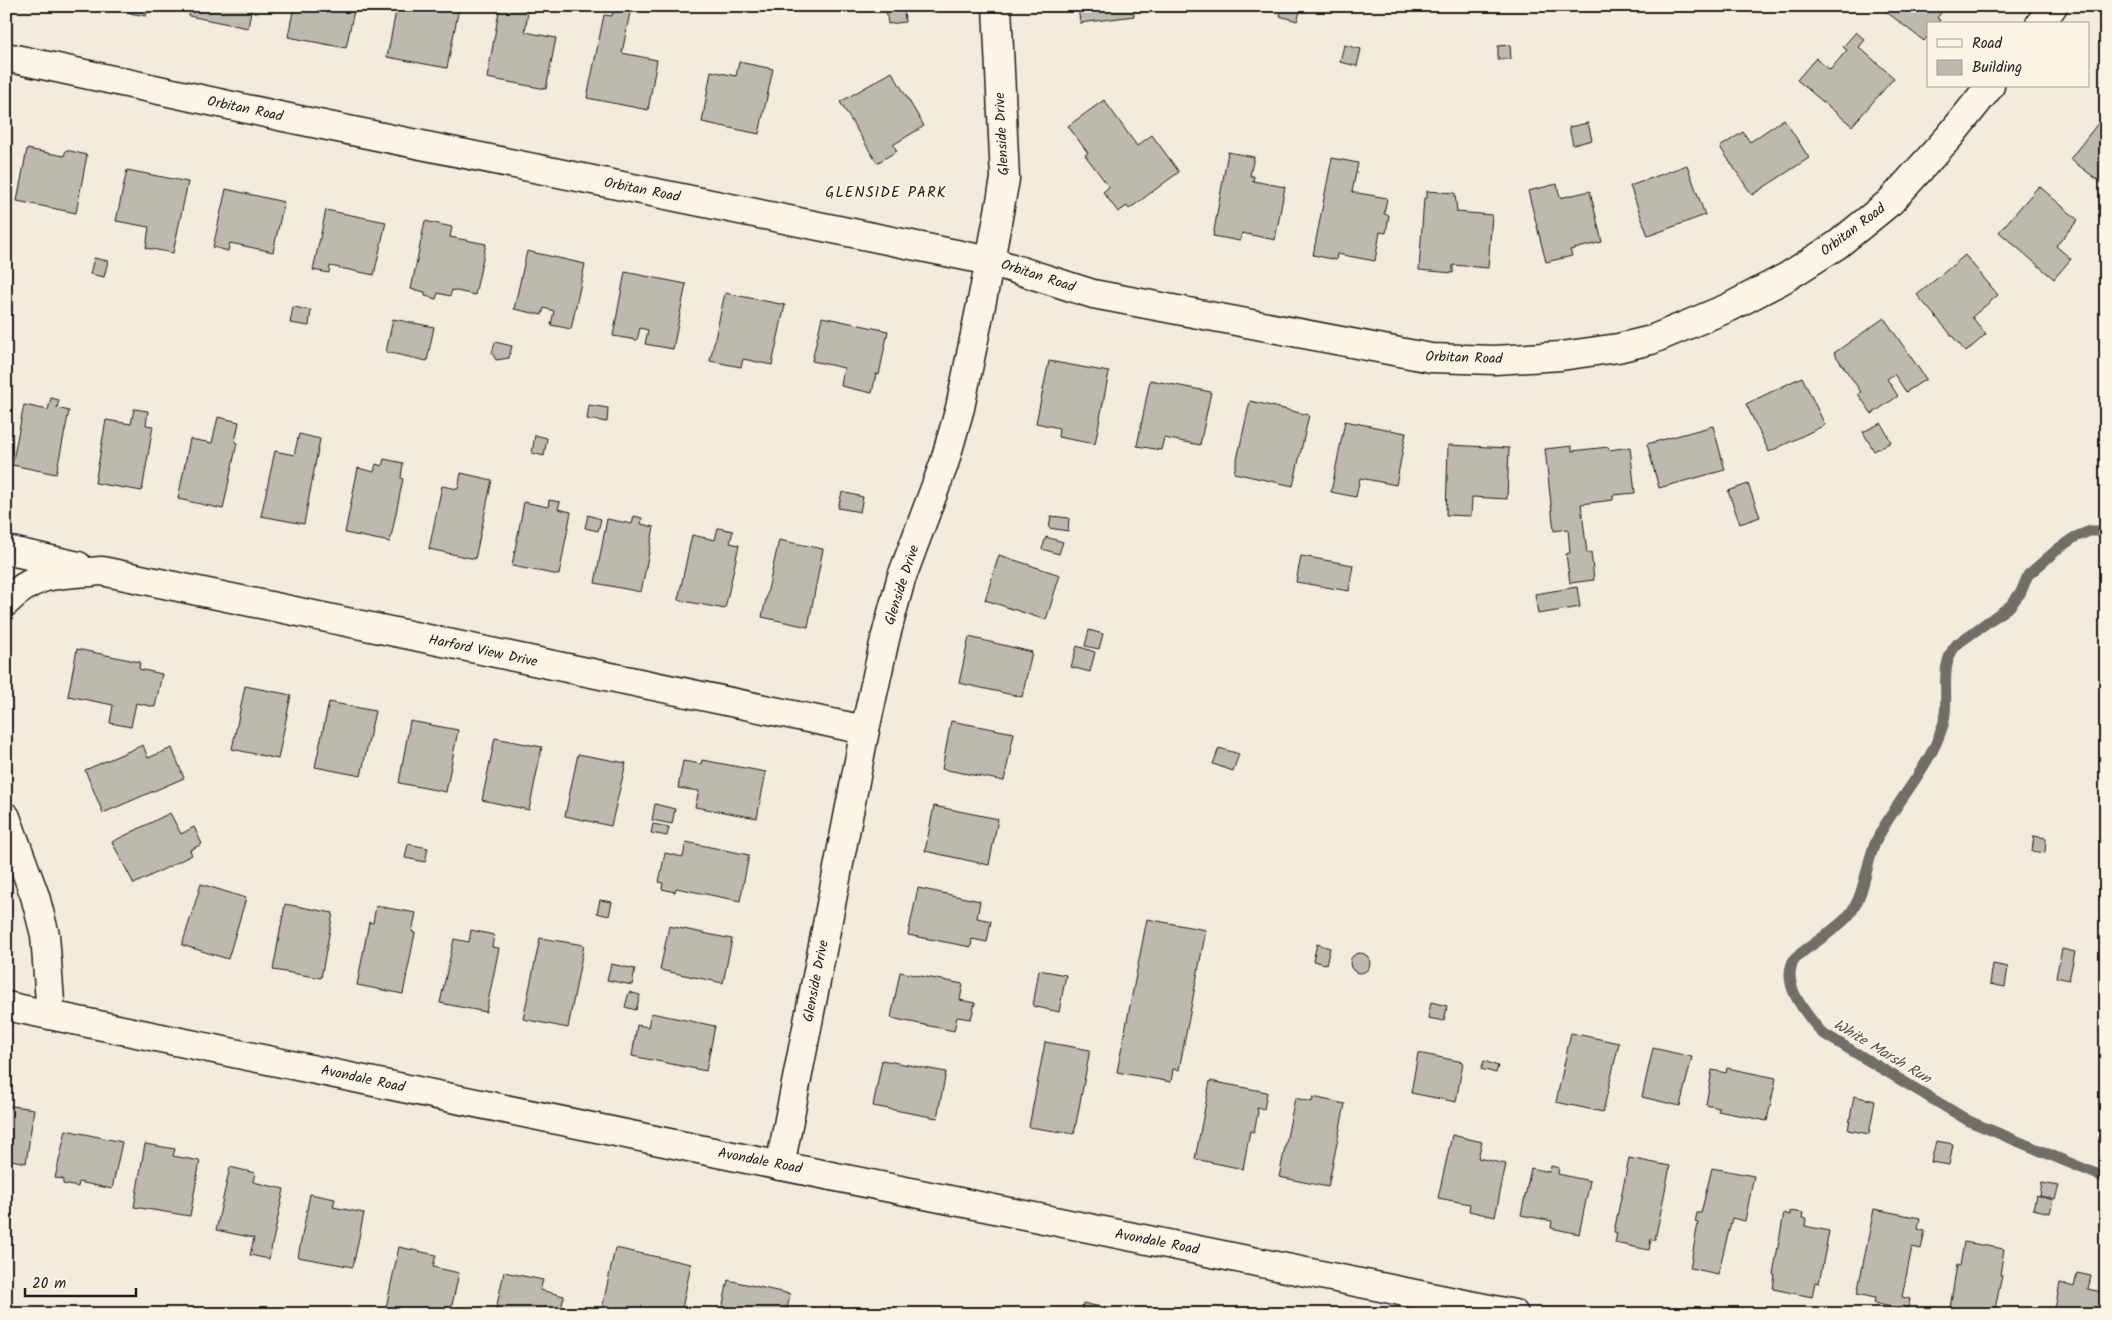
<svg xmlns="http://www.w3.org/2000/svg" width="2112" height="1320" font-family="Kalam,sans-serif">
<style>
.lines{fill:none;stroke-linecap:round;stroke-linejoin:round}
.stream{stroke:#716e68;stroke-width:11}
.building{fill:#beb9ae;stroke:#1c1c1c}
.minor-casing{stroke:#1c1c1c;stroke-width:31}
.minor{stroke:#fcf5e5;stroke-width:28}
.labels{text-anchor:middle;dominant-baseline:central;stroke-width:4;stroke-linejoin:round;paint-order:stroke}
.street-label{font-size:14px;fill:#1c1c1c;stroke:#fcf5e5}
.neighbourhood-label{font-size:15px;letter-spacing:1px;fill:#1c1c1c;stroke:#fcf5e5}
.water-label{font-size:15px;font-style:italic;fill:#55534f;stroke:#fcf5e5}
</style>
<rect width="100%" height="100%" fill="#f3ecdd"/>
<filter id="ink" filterUnits="userSpaceOnUse"><feTurbulence type="fractalNoise" baseFrequency=".02" numOctaves="2"/><feDisplacementMap in="SourceGraphic" scale="10" xChannelSelector="R" yChannelSelector="G"/><feConvolveMatrix kernelMatrix="1 2 1 2 8 2 1 2 1" color-interpolation-filters="sRGB"/></filter>
<g filter="url(#ink)">
<g class="lines">
<!-- stream -->
<path class="stream" d="M2106 531H2090L2075 537 2059 548 2028 575 2021 592 2010 606 1957 644C1937 666 1951 700 1943 725 1930 767 1899 798 1878 837 1865 861 1867 892 1849 915 1839 928 1809 946 1795 958 1779 983 1805 1012 1821 1032L1969 1121 2106 1178"/>
</g>
<!-- building -->
<g class="building">
<path d="M126 6H148L146 16 124 12Z"/>
<path d="M191 6H252L248 28 189 16Z"/>
<path d="M294 6H355L346 48 288 37Z"/>
<path d="M397 6 431 11 432 6 459 8 447 68 387 57Z"/>
<path d="M500 6 528 11 525 32 556 38 546 89 487 78Z"/>
<path d="M1078 6H1133L1134 16 1080 23Z"/>
<path d="M1283 6H1302L1297 21 1280 16Z"/>
<path d="M1946 6 1937 18 1940 20 1938 24H1928V36L1924 41 1880 7Z"/>
<path d="M904 7 905 22 888 24 886 9Z"/>
<path d="M614 8 630 12 622 53 657 60 648 110 587 98 604 15 612 16Z"/>
<path d="M1856 32 1865 40 1859 47 1894 78 1852 126 1797 80 1816 58 1830 70 1847 50 1843 47Z"/>
<path d="M1344 45 1361 49 1357 66 1340 62Z"/>
<path d="M1510 45 1511 59 1498 60V46Z"/>
<path d="M739 62 773 69 759 134 702 122 711 71 736 76Z"/>
<path d="M892 72 924 126 893 145 897 151 877 163 840 102Z"/>
<path d="M1104 100 1137 146 1152 135 1179 172 1129 209 1127 206 1118 212 1103 192 1109 187 1085 155 1088 153 1068 126Z"/>
<path d="M2106 113V186L2070 159Z"/>
<path d="M1784 119 1809 158 1752 195 1720 147 1743 132 1750 142Z"/>
<path d="M1588 123 1592 140 1573 145 1569 127Z"/>
<path d="M27 149 64 156 66 150 87 155 76 213 17 201Z"/>
<path d="M1228 152 1254 157 1250 176H1254L1253 181 1285 187 1275 240 1242 233 1240 241 1213 236Z"/>
<path d="M1332 158 1358 163 1352 192 1387 198 1384 214 1389 215 1386 233 1380 232 1375 261 1337 254 1336 260 1313 255Z"/>
<path d="M1687 165 1705 215 1648 236 1630 186Z"/>
<path d="M127 170 188 182 173 253 146 248 149 227 116 221Z"/>
<path d="M1557 184 1560 198 1590 191 1602 242 1570 250 1572 256 1546 262 1528 191Z"/>
<path d="M2039 186 2078 220 2056 246 2071 259 2054 279 1999 232Z"/>
<path d="M226 189 284 202 273 252 230 243 228 251 213 247Z"/>
<path d="M1427 191 1455 193 1457 212 1492 215 1488 268 1453 265V273L1419 270 1424 198H1427Z"/>
<path d="M326 210 386 222 374 275 330 266 329 273 313 270Z"/>
<path d="M425 221 452 227 450 237 486 244 475 295 452 290 450 296 438 293 436 299 425 296V292L411 289Z"/>
<path d="M527 251 585 264 571 329 551 325 554 311 544 308 542 315 514 309Z"/>
<path d="M1965 255 1998 295 1972 317 1986 334 1966 352 1917 295Z"/>
<path d="M94 258 108 261 104 277 90 274Z"/>
<path d="M625 272 686 284 673 349 645 344 648 330 640 328 637 340 613 336Z"/>
<path d="M725 293 785 305 772 365 743 359 741 367 710 361Z"/>
<path d="M293 307 311 310 309 326 290 323Z"/>
<path d="M822 317 888 331 879 375 876 374 872 393 841 386 844 368 812 361Z"/>
<path d="M1884 318 1926 379 1906 392 1894 374 1887 379 1898 396 1872 414 1858 394 1861 392 1834 353Z"/>
<path d="M393 319 434 327 427 361 386 352Z"/>
<path d="M495 342 512 346 509 358 496 360 492 353Z"/>
<path d="M1049 361 1109 372 1095 444 1058 437 1059 428 1036 423Z"/>
<path d="M1802 377 1825 425 1769 452 1746 404Z"/>
<path d="M1150 380 1211 392 1200 445 1164 438 1161 450 1137 446Z"/>
<path d="M51 398 59 400 57 408 69 411 56 474 12 465 24 405 48 410Z"/>
<path d="M1250 401 1309 415 1293 486 1234 473Z"/>
<path d="M589 405 608 408 607 422 587 419Z"/>
<path d="M134 409 148 411 146 425 153 426 142 491 95 483 106 420 131 424Z"/>
<path d="M218 417 239 422 235 442 237 443 223 509 178 499 190 439 212 443Z"/>
<path d="M1345 421 1406 433 1396 485 1360 478 1356 497 1331 492Z"/>
<path d="M1881 423 1891 442 1874 451 1863 432Z"/>
<path d="M1713 426 1725 470 1659 488 1647 444Z"/>
<path d="M299 434 320 439 304 524 261 516 275 451 294 455Z"/>
<path d="M535 435 547 438 544 456 532 453Z"/>
<path d="M1448 445 1509 448 1507 499 1472 497 1471 516 1446 515Z"/>
<path d="M1572 446V451L1608 447 1609 450 1630 447 1635 493 1613 495V500L1581 504 1587 553 1591 552 1594 580 1570 583 1566 554 1570 553 1568 529 1554 531 1545 449Z"/>
<path d="M384 459 403 463 401 478 403 479 390 542 345 533 358 468 374 472 376 464 382 466Z"/>
<path d="M461 473 492 480 475 559 429 549 442 486 458 489Z"/>
<path d="M1748 484 1760 517 1740 524 1728 491Z"/>
<path d="M842 492 863 497 860 512 838 508Z"/>
<path d="M549 500 560 502 558 509 571 512 559 575 512 566 524 502 548 507Z"/>
<path d="M588 515 601 519 598 531 585 528Z"/>
<path d="M634 516 642 518 641 524 654 527 641 592 595 583 607 519 632 524Z"/>
<path d="M1051 516 1069 518 1068 531 1049 528Z"/>
<path d="M718 528 733 531 730 543 739 545 725 609 678 600 692 535 715 540Z"/>
<path d="M1046 537 1063 542 1059 554 1042 549Z"/>
<path d="M779 540 823 549 808 627 762 617Z"/>
<path d="M999 555 1060 575 1046 620 985 600Z"/>
<path d="M1301 556 1353 565 1349 591 1296 582Z"/>
<path d="M1577 587 1580 607 1538 614 1535 594Z"/>
<path d="M1089 630 1103 634 1099 649 1085 646Z"/>
<path d="M969 637 1032 652 1022 697 959 683Z"/>
<path d="M1077 646 1095 652 1090 672 1071 667Z"/>
<path d="M77 649 140 662 139 669 162 674 155 707 136 703 131 727 110 723 113 705 68 696Z"/>
<path d="M245 686 291 695 278 759 232 749Z"/>
<path d="M329 702 375 711 361 776 315 767Z"/>
<path d="M410 721 458 730 446 792 399 783Z"/>
<path d="M951 721 1014 733 1004 781 942 769Z"/>
<path d="M495 738 542 747 529 810 482 800Z"/>
<path d="M143 745 148 758 172 748 184 778 103 813 85 770Z"/>
<path d="M1219 748 1239 754 1233 771 1213 764Z"/>
<path d="M578 754 626 763 611 826 565 816Z"/>
<path d="M702 760 766 772 757 818 695 807 699 791 678 788 683 761 701 764Z"/>
<path d="M655 804 675 809 672 824 652 820Z"/>
<path d="M934 806 998 819 989 865 925 851Z"/>
<path d="M170 813 181 834 194 827 202 844 190 850 192 855 134 884 112 842Z"/>
<path d="M653 824 669 827 667 836 651 833Z"/>
<path d="M2034 836 2046 838 2045 853 2032 851Z"/>
<path d="M686 842 749 855 740 901 676 888 675 892 662 889 663 883 659 882 665 853 683 857Z"/>
<path d="M408 844 428 848 425 862 405 858Z"/>
<path d="M201 884 246 898 228 959 182 945Z"/>
<path d="M918 888 980 901 977 918 991 921 987 942 972 939 971 947 908 935Z"/>
<path d="M600 900 612 902 609 916 597 913Z"/>
<path d="M285 904 333 913 321 978 273 970Z"/>
<path d="M376 906 416 913 412 932 415 933 403 994 357 985 369 922 373 923Z"/>
<path d="M1147 919 1206 930 1179 1070 1173 1069 1171 1082 1117 1072Z"/>
<path d="M669 926 732 939 723 983 660 970Z"/>
<path d="M471 930 494 935 492 947 499 948 486 1012 440 1003 454 939 469 942Z"/>
<path d="M540 938 584 945 568 1028 523 1019Z"/>
<path d="M1317 944 1330 948 1326 964 1313 961Z"/>
<path d="M2062 949 2075 952 2069 980 2056 977Z"/>
<circle cx="1360" cy="963" r="10"/>
<path d="M611 964 635 969 632 985 607 980Z"/>
<path d="M1993 964 2008 967 2005 987 1990 984Z"/>
<path d="M1039 970 1066 975 1059 1012 1033 1006Z"/>
<path d="M900 972 963 984 960 1000 975 1003 971 1019 957 1017 954 1031 891 1018Z"/>
<path d="M629 992 640 995 636 1010 625 1007Z"/>
<path d="M1431 1002 1447 1006 1444 1021 1428 1018Z"/>
<path d="M651 1013 715 1026 706 1071 632 1056 637 1025 648 1027Z"/>
<path d="M1571 1033 1619 1043 1603 1112 1556 1102Z"/>
<path d="M1045 1042 1090 1050 1074 1134 1029 1127Z"/>
<path d="M1653 1048 1692 1057 1680 1106 1642 1097Z"/>
<path d="M1418 1053 1463 1062 1456 1102 1411 1093Z"/>
<path d="M882 1060 946 1072 937 1118 873 1106Z"/>
<path d="M1484 1061 1498 1066 1496 1073 1481 1069Z"/>
<path d="M1727 1068 1776 1078 1767 1121 1718 1111 1719 1108 1706 1105 1712 1070 1726 1073Z"/>
<path d="M1210 1081 1267 1092 1264 1109 1257 1108 1258 1112 1254 1132 1250 1131 1243 1169 1195 1159Z"/>
<path d="M1854 1096 1875 1101 1869 1134 1848 1130Z"/>
<path d="M1313 1097 1345 1104 1328 1187 1279 1177 1295 1098 1312 1102Z"/>
<path d="M6 1105 34 1109 26 1163 6 1159Z"/>
<path d="M66 1130 122 1142 112 1189 79 1182 78 1187 63 1184V1179L55 1178Z"/>
<path d="M1452 1135 1482 1142 1478 1158 1506 1164 1495 1217 1469 1211 1470 1204 1438 1198Z"/>
<path d="M1936 1141 1953 1144 1949 1165 1931 1162Z"/>
<path d="M145 1144 175 1149 173 1156 200 1161 190 1216 134 1207Z"/>
<path d="M1629 1158 1670 1166 1655 1240 1651 1239 1649 1250 1615 1243 1617 1233 1614 1232Z"/>
<path d="M1551 1166 1559 1168 1558 1174 1590 1181 1579 1234 1551 1228 1552 1221 1521 1215 1531 1168 1550 1172Z"/>
<path d="M230 1167 255 1173 253 1182 284 1189 269 1259 250 1255 254 1238 216 1230Z"/>
<path d="M1712 1168 1754 1176 1745 1221 1732 1218 1718 1274 1690 1268 1698 1223 1695 1222 1697 1213H1701Z"/>
<path d="M2042 1183 2059 1186 2055 1199 2040 1196Z"/>
<path d="M310 1194 335 1199 333 1207 364 1213 353 1267 298 1257Z"/>
<path d="M2036 1195 2053 1200 2050 1213 2033 1209Z"/>
<path d="M1874 1209 1920 1218 1918 1229 1925 1231 1921 1249 1912 1247 1902 1297 1910 1299 1908 1308 1900 1306 1899 1309 1874 1303 1875 1298 1857 1294Z"/>
<path d="M1790 1211 1803 1213 1802 1218 1806 1219 1805 1226 1829 1231 1819 1283 1815 1282 1812 1297 1773 1289 1775 1274H1773L1784 1213 1790 1215Z"/>
<path d="M2106 1241V1275L2100 1273Z"/>
<path d="M1964 1242 2004 1249 2000 1275H2002L1994 1314H1949L1957 1265 1960 1266Z"/>
<path d="M399 1247 436 1255 433 1267 459 1273 450 1314 385 1312Z"/>
<path d="M615 1248 691 1264 681 1314H601Z"/>
<path d="M504 1272 543 1280 540 1290 564 1296 560 1314H495Z"/>
<path d="M2077 1273 2091 1276 2088 1289 2106 1293V1314H2054L2060 1283 2074 1287Z"/>
<path d="M728 1280 790 1294 786 1314H721Z"/>
<path d="M1083 1303 1113 1310 1112 1314H1081Z"/>
</g>
<g class="lines">
<!-- minor casing -->
<g class="minor-casing">
<g id="minor">
<path d="M2040 24 2053 6"/>
<path d="M6 57 284 117 990 261 1093 294 1431 358 1495 360 1561 356 1618 348 1651 340 1730 307 1785 278 1837 245 1890 202 1950 136 1990 86"/>
<path d="M6 550 78 566"/>
<path d="M6 602C38 570 60 575 102 571L865 730"/>
<path d="M6 817 35 896 45 935 51 1015"/>
<path d="M6 1006 742 1158 1514 1314"/>
<path d="M780 1166 865 730 885 639 901 579 944 464 960 408 990 261 1005 179 997 6"/>
</g>
</g>
<!-- minor -->
<use href="#minor" class="minor"/>
</g>
</g>
<g class="labels">
<!-- street labels -->
<g class="street-label">
<text transform="translate(245 109) rotate(12)">Orbitan Road</text>
<text transform="translate(1002 134) rotate(-93)">Glenside Drive</text>
<text transform="translate(642 190) rotate(11)">Orbitan Road</text>
<text transform="translate(1853 230) rotate(-37)">Orbitan Road</text>
<text transform="translate(1038 276) rotate(18)">Orbitan Road</text>
<text transform="translate(1464 358) rotate(2)">Orbitan Road</text>
<text transform="translate(902 585) rotate(-72)">Glenside Drive</text>
<text transform="translate(483 651) rotate(12)">Harford View Drive</text>
<text transform="translate(816 981) rotate(-79)">Glenside Drive</text>
<text transform="translate(363 1079) rotate(12)">Avondale Road</text>
<text transform="translate(760 1161) rotate(11)">Avondale Road</text>
<text transform="translate(1157 1242) rotate(11)">Avondale Road</text>
</g>
<!-- neighbourhood labels -->
<g class="neighbourhood-label">
<text x="886" y="193">GLENSIDE PARK</text>
</g>
<!-- water labels -->
<g class="water-label">
<text transform="translate(1882 1052) rotate(31)">White Marsh Run</text>
</g>
</g>
<!-- margin -->
<rect width="2112" height="1320" fill="none" stroke="#fcf5e5" stroke-width="25"/>
<rect x="12" y="12" width="2087" height="1295" fill="none" stroke="#1c1c1c" stroke-width="2" filter="url(#ink)"/>
<!-- legend -->
<rect x="1927" y="22" width="162" height="65" fill="#fcf5e5" stroke="#a29e95"/>
<rect x="1937" y="39" width="25" height="8" fill="#fcf5e5" stroke="#a29e95"/>
<text x="1972" y="48" font-size="15" fill="#1c1c1c">Road</text>
<rect x="1937" y="60" width="25" height="15" fill="#beb9ae" stroke="#a29e95"/>
<text x="1972" y="72" font-size="15" fill="#1c1c1c">Building</text>
<!-- scale -->
<path d="M25 1288v8h111v-8" fill="none" stroke="#1c1c1c" stroke-width="2.5"/>
<text x="32" y="1288" font-size="15" fill="#1c1c1c" stroke="#fcf5e5" stroke-width="4" paint-order="stroke">20 m</text>
</svg>
